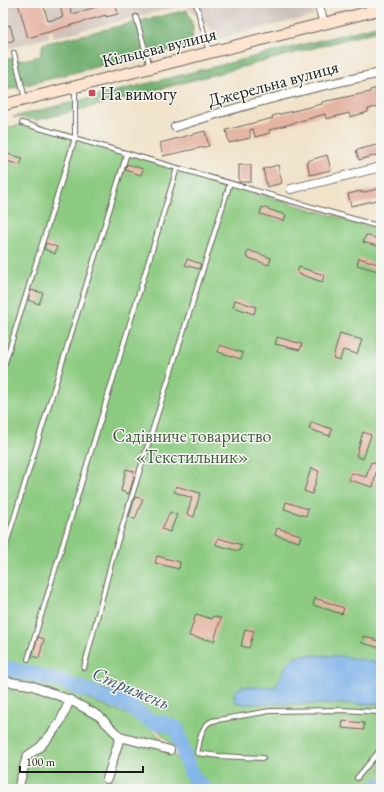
<svg xmlns="http://www.w3.org/2000/svg" width="384" height="792" font-family="'EB Garamond',serif">
<style>
.industrial{fill:#cdc2b9}
.green{fill:#8ccb81;stroke:#54744e}
.forest{fill:#71af6f;stroke:#466646}
.water{fill:#7bb1e9;stroke:#4c6682}
.lines{fill:none;stroke-linecap:round;stroke-linejoin:round}
.river{stroke:#7bb1e9;stroke-width:15}
.building{fill:#e5b5a4}
.service-casing{stroke:#676259;stroke-width:6}
.minor-casing{stroke:#676259;stroke-width:10}
.secondary-casing{stroke:#676259;stroke-width:13}
.service{stroke:#fff;stroke-width:4}
.minor{stroke:#fff;stroke-width:8}
.secondary{stroke:#fde4d1;stroke-width:11}
.poi-dot{fill:#d1495b;stroke:#f6f6f2;stroke-width:1.5}
.labels{text-anchor:middle;dominant-baseline:central;stroke-width:3;stroke-linejoin:round;paint-order:stroke}
.street-label{font-size:18px;fill:#1c1c1c;stroke:#f6f6f2}
.poi-label{font-size:18px;fill:#1c1c1c;stroke:#f6f6f2;text-anchor:start}
.park-label{font-size:18px;fill:#43593f;stroke:#f6f6f2}
.water-label{font-size:19px;font-style:italic;fill:#42586e;stroke:#f6f6f2}
</style>
<rect width="100%" height="100%" fill="#f6f6f2"/>
<filter id="ink" filterUnits="userSpaceOnUse"><feTurbulence type="fractalNoise" baseFrequency=".025" numOctaves="2"/><feDisplacementMap in="SourceGraphic" scale="8" xChannelSelector="R" yChannelSelector="G"/><feConvolveMatrix kernelMatrix="1 2 1 2 8 2 1 2 1" color-interpolation-filters="sRGB"/></filter>
<filter id="wash" filterUnits="userSpaceOnUse"><feTurbulence type="fractalNoise" baseFrequency=".012" numOctaves="4" result="noise"/><feDisplacementMap in="SourceGraphic" scale="16" xChannelSelector="R" yChannelSelector="G"/><feGaussianBlur stdDeviation="0.9" result="paint"/><feColorMatrix in="noise" values="0 0 0 0 0 0 0 0 0 0 0 0 0 0 0 0 0 1.4 0 .05"/><feComposite in="paint" operator="in"/></filter>
<g filter="url(#wash)">
<rect width="100%" height="100%" fill="#f1e3ca"/>
<!-- industrial -->
<g class="industrial">
<path d="M3 3H40L49 37 3 50Z"/>
<path d="M46 3H311L314 16 220 38 185 5 54 37Z"/>
</g>
<!-- green -->
<g class="green">
<path d="M36 123 173 169 381 230V781L369 788 218 789 208 784 125 695 3 661V128Z"/>
<path d="M3 672 44 682 144 721 158 735 202 789H3Z"/>
</g>
<!-- forest -->
<g class="forest">
<path d="M187 10 193 26 192 46 127 59 3 91V58L22 60 40 56 43 44Z"/>
<path d="M381 25V30L104 104 37 120 13 117Z"/>
</g>
<!-- water -->
<path class="water" d="M302 655 339 656 381 663V704H246L235 702 234 694 240 687H275C286 673 281 661 302 655Z"/>
<g class="lines">
<!-- river -->
<g class="river">
<path d="M3 667 63 682 126 705 151 721 163 723 177 729C183 748 187 779 206 789"/>
<path d="M372 789 381 785"/>
</g>
</g>
<g id="blocks">
<!-- building -->
<g class="building">
<path d="M18 3H43L48 21 63 17 59 3H69L72 14 103 5 102 3H115L118 14 106 17V15L28 38Z"/>
<path d="M10 25 14 40 3 44V28Z"/>
<path d="M381 87V106L368 109V112L350 117 349 113 326 119 325 114 269 130 270 133 255 137 253 129 250 130V138L229 143 226 130 273 118 272 116 322 104V102L370 92V90Z"/>
<path d="M205 131 209 146 163 156 160 143Z"/>
<path d="M381 144V154L359 160 356 150Z"/>
<path d="M3 153 23 158 20 165 3 160Z"/>
<path d="M327 155 331 170 310 175 307 161Z"/>
<path d="M127 164 143 169 141 175 125 170Z"/>
<rect x="239" y="165" width="12" height="17"/>
<path d="M278 165 282 183 267 187 263 169Z"/>
<path d="M381 188V199L351 206 348 194 361 191V193Z"/>
<path d="M262 207 286 215 284 221 260 214Z"/>
<path d="M366 235 381 240V247L363 242Z"/>
<path d="M46 243 57 247 55 254 44 249Z"/>
<path d="M248 250 271 258 269 265 246 257Z"/>
<path d="M359 258 381 265V272L357 265Z"/>
<path d="M187 259 201 264 199 269 185 265Z"/>
<path d="M299 267 324 275 322 282 297 273Z"/>
<path d="M31 290 43 293 39 304 28 300Z"/>
<path d="M235 300 256 307 254 314 233 307Z"/>
<path d="M340 333 362 340 357 354 343 350 340 360 333 358Z"/>
<path d="M277 337 302 344 300 350 275 344Z"/>
<path d="M220 345 243 353 241 359 218 352Z"/>
<path d="M311 422 332 429 330 436 309 429Z"/>
<path d="M363 432 371 435 363 459 356 456Z"/>
<path d="M371 462 378 464 373 487 349 480 351 473 366 477Z"/>
<path d="M311 468 319 471 312 494 304 491Z"/>
<path d="M126 469 134 471 133 475 134 476 129 494 121 491Z"/>
<path d="M176 486 200 493 194 517 187 514 192 498 174 492Z"/>
<path d="M135 497 143 499 135 519 129 517Z"/>
<path d="M286 502 308 509 306 516 284 509Z"/>
<path d="M170 512 177 515 170 532 162 529Z"/>
<path d="M277 528 301 535 299 542 275 535Z"/>
<path d="M218 538 242 545 239 551 216 545Z"/>
<path d="M157 556 180 562 179 569 155 563Z"/>
<path d="M315 598 344 608 342 614 313 605Z"/>
<path d="M196 614 212 619 213 616 221 618 214 641 189 636Z"/>
<path d="M245 629 254 631 249 648 241 646Z"/>
<path d="M363 636 381 642V648L362 643Z"/>
<path d="M38 637 44 639 39 658 32 656Z"/>
<path d="M343 721 364 723V730L342 728Z"/>
</g>
</g>
</g>
<g filter="url(#ink)">
<use href="#blocks" fill-opacity="0" stroke="#676259" stroke-width="1"/>
<g class="lines">
<!-- service casing -->
<g class="service-casing">
<g id="service">
<path d="M196 3 209 52"/>
<path d="M136 17 150 67"/>
<path d="M14 53 25 99"/>
<path d="M22 123 381 227"/>
<path d="M3 369 75 138V89"/>
<path d="M3 554 127 153"/>
<path d="M28 659 177 168"/>
<path d="M84 668 113 556 230 183"/>
<path d="M263 758 219 756 197 753C200 742 200 726 212 721L270 711 340 710 381 712"/>
<path d="M357 778 381 749"/>
</g>
</g>
<!-- minor casing -->
<g class="minor-casing">
<g id="minor">
<path d="M318 3 324 23"/>
<path d="M175 127C242 105 311 87 381 73"/>
<path d="M291 189 381 167"/>
<path d="M3 681 30 685 70 700 99 716 120 737 170 750"/>
<path d="M107 779 120 737"/>
<path d="M18 789 27 756 40 747 52 733 60 722 70 700"/>
</g>
</g>
<!-- secondary casing -->
<g class="secondary-casing">
<path id="secondary" d="M3 105 381 9"/>
</g>
<!-- service -->
<use href="#service" class="service"/>
<!-- minor -->
<use href="#minor" class="minor"/>
<!-- secondary -->
<use href="#secondary" class="secondary"/>
</g>
</g>
<!-- markers -->
<rect class="poi-dot" x="88" y="89" width="8" height="8" rx="2"/>
<g class="labels">
<!-- street labels -->
<g class="street-label">
<text transform="translate(159 47) rotate(-14)">Кільцева вулиця</text>
<text transform="translate(273 83) rotate(-15)">Джерельна вулиця</text>
</g>
<!-- poi labels -->
<g class="poi-label">
<text x="100" y="93">На вимогу</text>
</g>
<!-- park labels -->
<g class="park-label">
<text x="192" y="435">Садівниче товариство<tspan x="192" dy="21">«Текстильник»</tspan></text>
</g>
<!-- water labels -->
<g class="water-label">
<text transform="translate(131 688) rotate(23)">Стрижень</text>
</g>
</g>
<!-- margin -->
<rect width="384" height="792" fill="none" stroke="#f6f6f2" stroke-width="16"/>
<!-- scale -->
<path d="M20 766v6h123v-6" fill="none" stroke="#1c1c1c" stroke-width="2"/>
<text x="26" y="766" font-size="12" fill="#1c1c1c" stroke="#f6f6f2" stroke-width="3" paint-order="stroke">100 m</text>
</svg>
